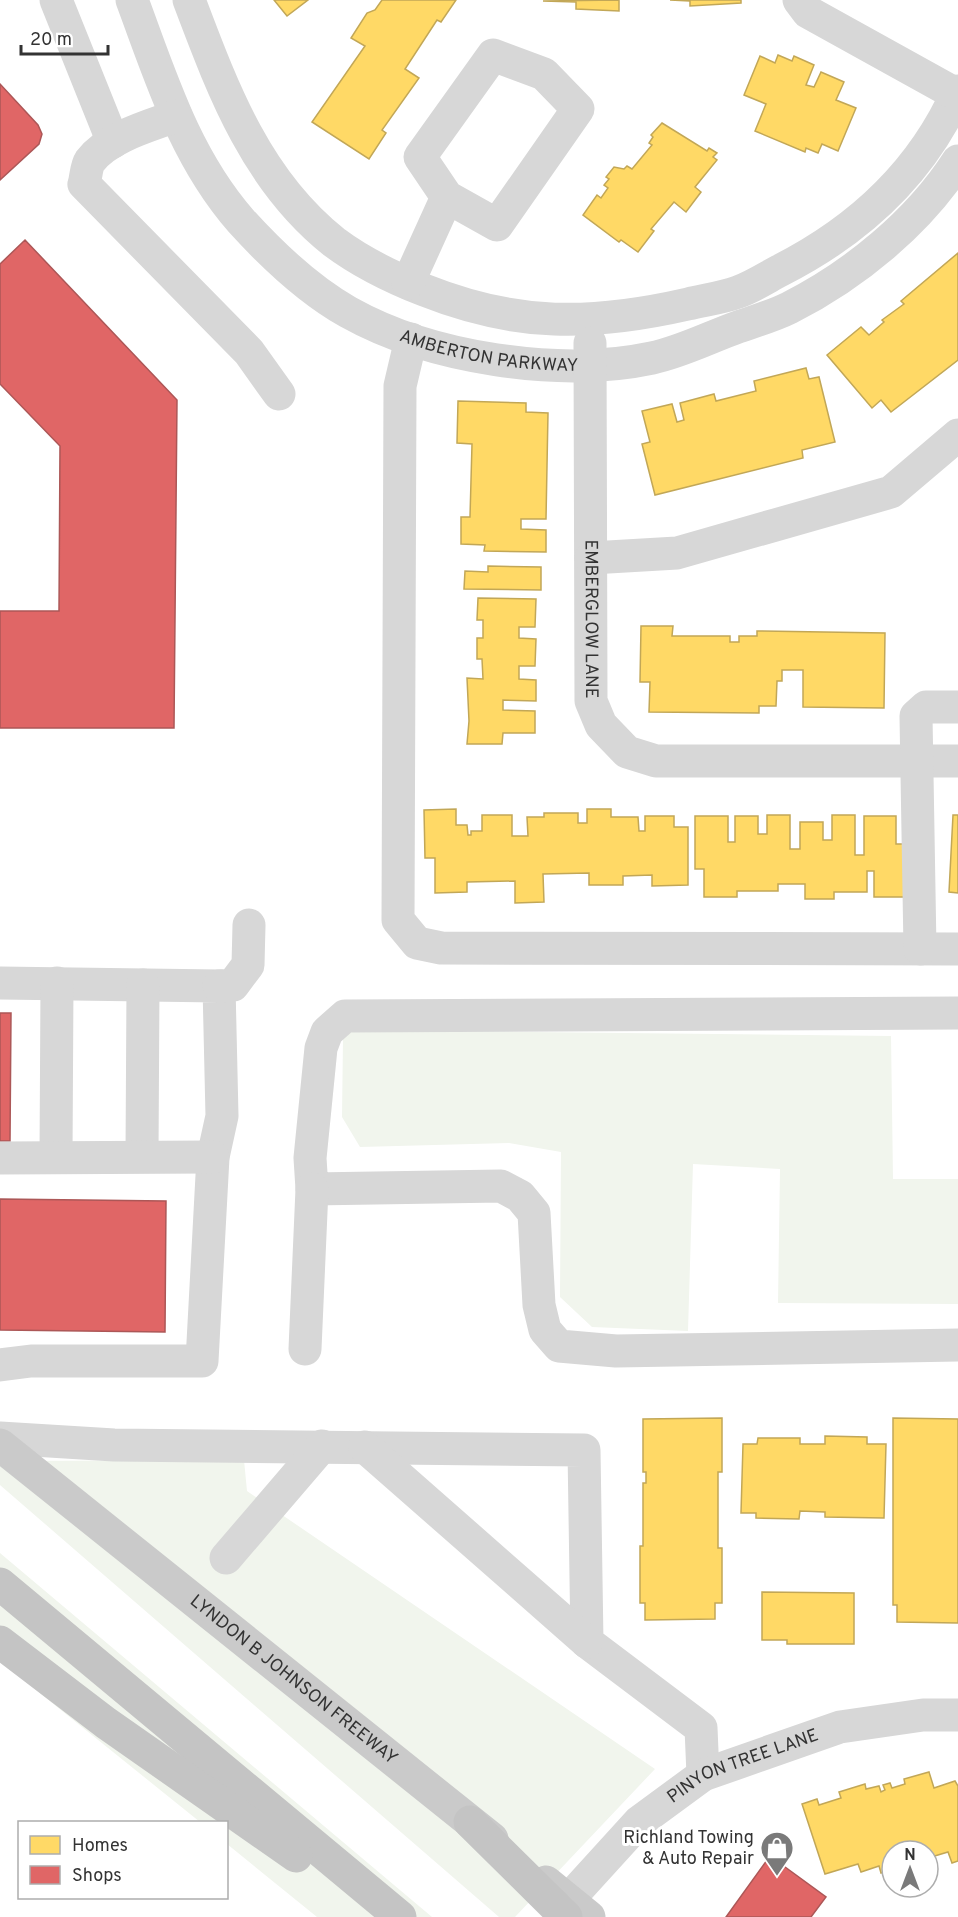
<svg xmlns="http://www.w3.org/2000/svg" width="958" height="1917" font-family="Overpass,sans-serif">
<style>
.green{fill:#f1f5ed}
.homes{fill:#ffd966;stroke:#c2a757;stroke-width:1.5}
.shops{fill:#e06666;stroke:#ac5757;stroke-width:1.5}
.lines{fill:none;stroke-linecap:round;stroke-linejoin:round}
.minor{stroke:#d7d7d7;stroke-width:33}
.major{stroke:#cacaca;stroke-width:33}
.highway{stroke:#c4c4c4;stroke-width:33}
.labels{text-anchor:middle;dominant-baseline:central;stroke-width:6;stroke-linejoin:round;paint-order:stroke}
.street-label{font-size:18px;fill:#333;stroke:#fff}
.poi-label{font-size:18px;fill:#333;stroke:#fff;text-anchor:end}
</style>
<rect width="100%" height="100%" fill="#fff"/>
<!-- green -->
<g class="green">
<path d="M351 1030 891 1036 893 1179H958V1304L778 1303 780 1169 693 1164 688 1331 592 1327 560 1297 561 1152 509 1143 360 1147 342 1117 343 1038Z"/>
<path d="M244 1460 247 1491 655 1769 515 1917H499L0 1485V1461Z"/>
<path d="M0 1553 432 1917H317L227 1844 226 1822H200L0 1661Z"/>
</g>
<!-- homes -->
<g class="homes">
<path d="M274 0H308L287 16Z"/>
<path d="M382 0H456L441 22 437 20 405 69 419 78 382 130 386 133 369 159 312 122 365 46 351 38 367 13 375 10Z"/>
<path d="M619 0V11L576 9V2L543 1Z"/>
<path d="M670 0H741V3L690 6V1Z"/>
<path d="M778 55 792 61 794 56 814 65 806 85 814 87 821 72 844 82 836 100 856 108 838 151 822 144 818 153 806 148 805 152 755 131 766 104 744 95 760 56 775 63Z"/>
<path d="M662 123 707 151 709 148 717 153 713 157 717 160 695 187 701 192 686 212 674 202 651 229 654 231 638 252 621 240 619 242 583 215 597 195 601 198 608 188 604 185 609 179 606 177 614 167 624 169 627 166 632 169 652 145 649 143 653 137 651 135Z"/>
<path d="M958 253V360L891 412 881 400 872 408 827 355 861 327 869 335 884 322 882 320 904 304 901 301Z"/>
<path d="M806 368 809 379 819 377 835 442 802 450 803 458 655 495 642 444 650 442 642 411 672 404 677 422 684 420 680 403 714 394 716 401 756 391 754 381Z"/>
<path d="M458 401 526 403V412L548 413 546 519H521V529L546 530V552L484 551 485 545 461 544V517H470L472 444 457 443Z"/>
<path d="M488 566 541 567V590L464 589 465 571 488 572Z"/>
<path d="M478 598 536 599 535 627H519V638L536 639 535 666H519V679L536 680V701L503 700V710L535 711V733H503L502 744H467L469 721 467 678 483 679 482 659H477V638H483V620H477Z"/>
<path d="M641 626H673L672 636H730V642H739V636H757V631L885 633 884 708 803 707V670H782V681H777L776 706H759V713L649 712 650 682H640Z"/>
<path d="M456 809V825H467L468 835H471V831H482V815H512V836H528L527 817H544V813H578V823H587V809H611V817H638L639 831H645V816H674V827H688V885L652 886V875L623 876V885H589V873L543 874 544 902 515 903V881L467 882V892L435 893V858H425L424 810Z"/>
<path d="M767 815H790V849H800V822H823V840H832V815H855V855H864V816H896V844H904V897H874V871H867V892H834V899H805V884H778V891H737V897H704V869H695V816H728V842H735V816H758V834H767Z"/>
<path d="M953 815H958V893L949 892Z"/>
<path d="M722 1418V1472H718V1548H722V1603H715V1619L645 1620V1603H640V1546H643V1483H646V1472H643V1419Z"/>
<path d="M893 1418 958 1419V1623L897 1622V1605H893Z"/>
<path d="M825 1436 867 1437V1444H886L884 1518 825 1517V1512L800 1511 799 1519 756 1518V1513H741L743 1444H757L758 1438H800V1444H825Z"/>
<path d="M762 1592 854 1593V1644H787V1640H762Z"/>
<path d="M929 1772 934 1788 955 1781 958 1786V1861L952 1863 948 1852 928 1858V1851H892V1870L881 1873 879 1866 861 1872 858 1864 825 1874 802 1804 817 1799 819 1805 841 1798 839 1792 865 1784 866 1789 879 1786 881 1792 885 1790 883 1785 890 1783 892 1788 905 1784 904 1779Z"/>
</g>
<!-- shops -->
<g class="shops">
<path d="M0 84 38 125 42 134 39 144 0 180Z"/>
<path d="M25 240 177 400 174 728H0V611H59L60 446 0 384V264Z"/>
<path d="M0 1013H11L10 1141H0Z"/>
<path d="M0 1199 166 1201 165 1332 0 1330Z"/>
<path d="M770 1856 826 1897 811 1917H726Z"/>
</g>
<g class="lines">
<!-- minor -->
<g class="minor">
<path d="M56 0 113 142"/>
<path id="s1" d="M132 0C161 78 185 157 241 221 271 254 309 290 348 312 430 358 559 378 652 358 681 352 710 337 738 327 755 321 773 316 789 308 854 275 918 223 958 161"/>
<path d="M189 0C223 90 256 180 334 242 362 263 391 277 424 290 517 327 591 326 688 304 704 300 722 298 738 292 752 287 766 278 779 271 858 231 922 172 958 91"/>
<path d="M799 0 808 12 956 94"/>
<path d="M176 116C149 126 108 137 90 161 86 167 86 178 84 184L249 352 279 394"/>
<path d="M408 283 447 197 497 225 578 109 544 74 493 55 420 157 447 197"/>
<path d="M411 339 400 386 398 920 417 943 441 948 958 949"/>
<path id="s2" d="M590 343 591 701 601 725 627 752 656 761H958"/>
<path d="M591 558 677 553 891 492 958 435"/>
<path d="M920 949 916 716 926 707H958"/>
<path d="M0 983 219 986 222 1116 213 1157 202 1361H31L0 1365"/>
<path d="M219 986 233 985 248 965 249 925"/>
<path d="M958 1013 345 1016 327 1032 321 1048 310 1158 312 1189 501 1186 520 1196 534 1213 539 1305 545 1330 559 1346 616 1351 958 1345"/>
<path d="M142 1156 143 985"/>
<path d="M56 1157 57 983"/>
<path d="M0 1158 213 1157"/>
<path d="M305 1349 312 1189"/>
<path d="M0 1438 114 1445 584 1450 587 1642 701 1728 703 1775"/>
<path d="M365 1447 587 1642"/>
<path d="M226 1558 322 1446"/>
<path id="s3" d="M568 1900 639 1822 703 1775 840 1727 923 1715H958"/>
</g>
<!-- major -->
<g class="major">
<path id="s4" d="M0 1445 492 1839"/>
<path d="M546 1882 589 1917"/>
</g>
<!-- highway -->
<g class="highway">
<path d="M0 1584 400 1917"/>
<path d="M0 1642 106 1723 296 1856"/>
<path d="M470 1822 566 1917"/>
</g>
</g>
<!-- icons -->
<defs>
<g id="shop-pin" transform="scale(1.725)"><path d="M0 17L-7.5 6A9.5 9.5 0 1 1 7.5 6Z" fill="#7a7a7a" stroke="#fff"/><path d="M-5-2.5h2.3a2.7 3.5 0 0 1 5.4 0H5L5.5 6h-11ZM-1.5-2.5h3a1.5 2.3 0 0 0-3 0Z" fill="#fff"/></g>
</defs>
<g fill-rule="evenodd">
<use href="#shop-pin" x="777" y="1848"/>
</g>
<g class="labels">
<!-- street labels -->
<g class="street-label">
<text stroke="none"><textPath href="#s1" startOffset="537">AMBERTON PARKWAY</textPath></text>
<text stroke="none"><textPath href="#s2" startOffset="276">EMBERGLOW LANE</textPath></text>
<text stroke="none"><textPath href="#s4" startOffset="376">LYNDON B JOHNSON FREEWAY</textPath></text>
<text stroke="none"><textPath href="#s3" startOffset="225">PINYON TREE LANE</textPath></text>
</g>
<!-- poi labels -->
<g class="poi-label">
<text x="754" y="1838">Richland Towing<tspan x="754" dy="21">&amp; Auto Repair</tspan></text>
</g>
</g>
<!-- legend -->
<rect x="18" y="1821" width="210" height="78" fill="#ffffff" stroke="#adadad" stroke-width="1.5"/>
<rect x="30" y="1836" width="30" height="18" fill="#ffd966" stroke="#adadad" stroke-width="1.5"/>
<text x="72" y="1851" font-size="18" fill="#333333">Homes</text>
<rect x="30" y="1866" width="30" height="18" fill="#e06666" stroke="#adadad" stroke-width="1.5"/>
<text x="72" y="1881" font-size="18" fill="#333333">Shops</text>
<!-- north arrow -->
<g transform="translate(910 1869)"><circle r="28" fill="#ffffff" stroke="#adadad" stroke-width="1.5"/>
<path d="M0-4.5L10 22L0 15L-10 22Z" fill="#7a7a7a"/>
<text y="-9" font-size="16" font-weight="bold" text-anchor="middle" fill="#333333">N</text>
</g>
<!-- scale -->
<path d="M21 45v9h87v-9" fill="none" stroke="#333333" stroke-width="3"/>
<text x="30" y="45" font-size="18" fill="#333333" stroke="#ffffff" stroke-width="4.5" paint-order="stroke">20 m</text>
</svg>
